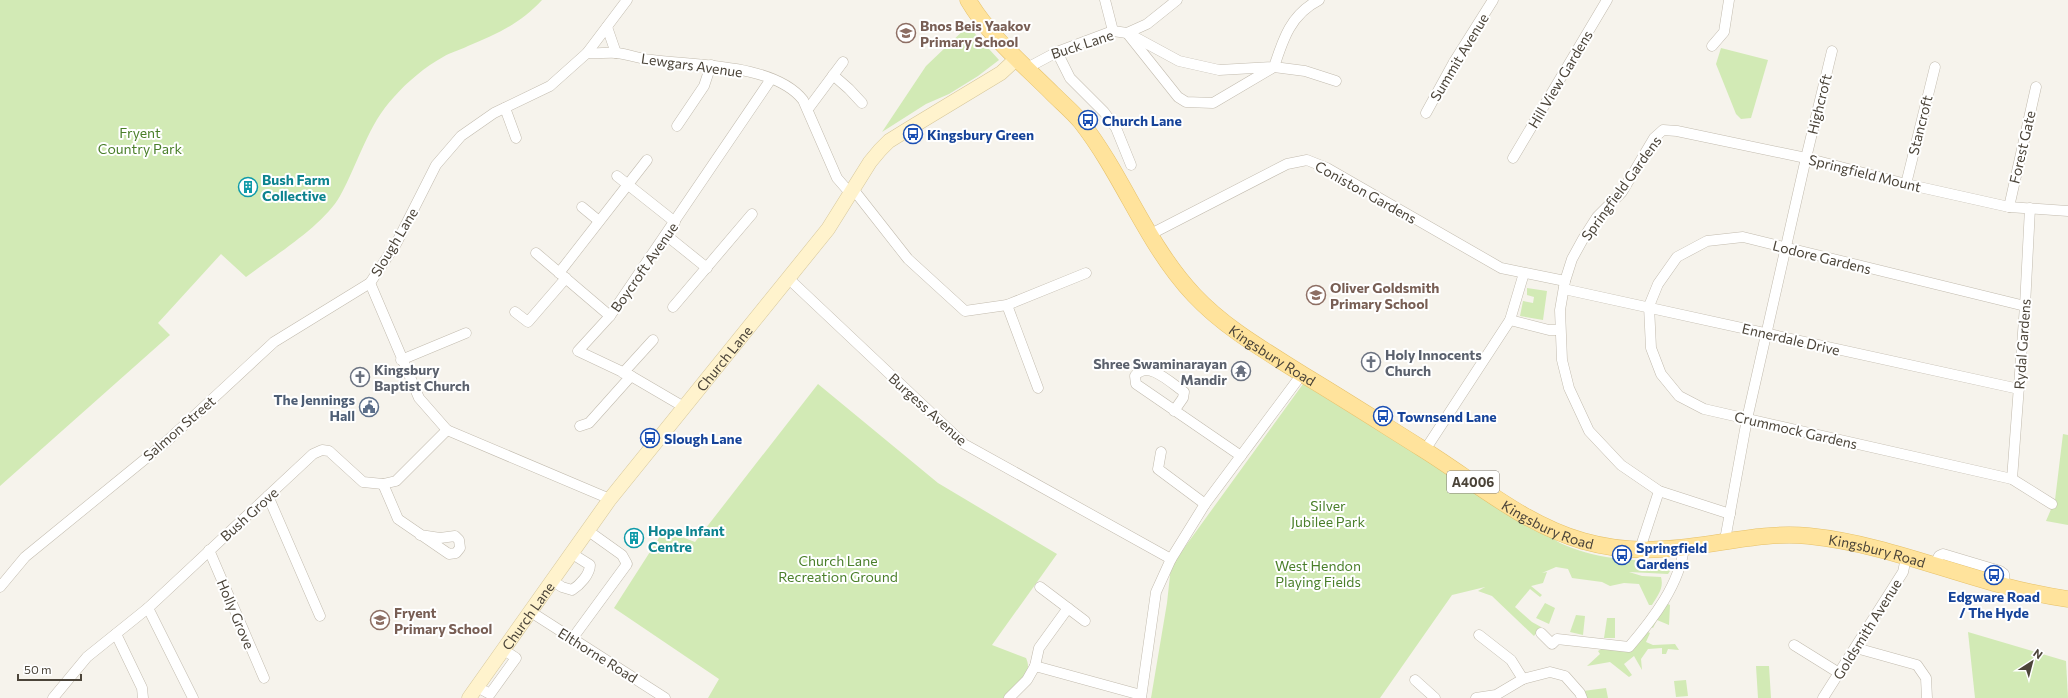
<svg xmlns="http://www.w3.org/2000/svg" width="2068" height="698" font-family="Commissioner,sans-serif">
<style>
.green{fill:#d2eab5}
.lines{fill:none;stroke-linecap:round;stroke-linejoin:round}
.street-casing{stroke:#c2bbae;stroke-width:11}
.secondary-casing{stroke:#d6c79b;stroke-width:15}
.primary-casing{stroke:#e6c16a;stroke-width:17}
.street{stroke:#fff;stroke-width:10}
.secondary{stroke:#fff3cd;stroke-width:14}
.primary{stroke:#ffe39c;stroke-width:16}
.labels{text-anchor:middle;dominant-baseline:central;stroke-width:4;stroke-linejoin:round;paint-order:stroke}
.shield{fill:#fff;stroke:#817c74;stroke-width:1}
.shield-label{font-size:13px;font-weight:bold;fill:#4b4439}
.education-label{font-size:14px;font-weight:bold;fill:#785e54;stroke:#fff;text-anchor:start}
.street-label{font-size:14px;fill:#4b4439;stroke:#fff}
.transit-label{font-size:14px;font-weight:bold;fill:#164399;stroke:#fff;text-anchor:start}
.park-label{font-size:14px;fill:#4a7f2a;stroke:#fff}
.culture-label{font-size:14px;font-weight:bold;fill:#0d838f;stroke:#fff;text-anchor:start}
.worship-label{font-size:14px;font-weight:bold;fill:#5b616d;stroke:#fff;text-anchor:start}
.service-label{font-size:14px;font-weight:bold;fill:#4e5e75;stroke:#fff;text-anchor:end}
</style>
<rect width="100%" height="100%" fill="#f6f3ec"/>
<!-- green -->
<g class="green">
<path d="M0 0H542C521 23 497 34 468 46 460 50 451 52 443 57 425 67 407 82 394 97 368 124 358 164 340 196 323 226 274 256 246 277L221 254 158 323 170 335 0 486Z"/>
<path d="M968 26 999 60 978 76 949 94 926 104 882 132 926 66Z"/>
<path d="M1721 48 1768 60 1751 118 1741 119 1736 114 1716 64Z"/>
<path d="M1527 288 1547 291 1543 320 1520 316 1523 301 1533 303 1534 297 1527 295Z"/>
<path d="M818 384 938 483 1057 554 992 645 1026 658C1034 675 1016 687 1005 698H708L719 679 614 608 664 530 695 542Z"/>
<path d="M1303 384 1560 543C1594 559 1631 561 1669 561L1672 568 1668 574 1629 572 1642 576 1661 577C1664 588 1658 595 1652 605H1649L1639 584 1624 583 1610 586 1602 582 1572 578 1568 569 1556 567 1542 573 1547 572 1543 583 1531 586 1542 595 1540 597 1530 589 1515 607 1532 622 1541 627 1534 636 1492 596 1478 591 1485 587 1452 595 1380 698H1151L1167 603 1171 566Z"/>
<path d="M2063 434 2068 435V525L2046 521 2055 500Z"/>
<path d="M1545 603 1555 608 1549 624 1536 618Z"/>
<path d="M1666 603 1670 605 1669 625 1657 620 1653 628 1649 626Z"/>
<path d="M1576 615 1585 616 1583 635 1570 632Z"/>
<path d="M1607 618H1615V638H1604Z"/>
<path d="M1646 631 1650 633 1646 642 1653 645 1675 644 1679 650 1668 649 1666 654H1662V648L1648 649 1641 659 1642 670 1634 656 1624 664 1632 675 1629 677 1610 662 1587 666 1600 654 1598 651 1603 648 1632 651Z"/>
<path d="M1968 632 2066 661 2068 698H1975Z"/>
<path d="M1756 666H1769L1771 698H1758Z"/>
<path d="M1686 680 1688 696 1676 697 1674 681Z"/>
<path d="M1606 688 1608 698H1586L1583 691Z"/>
</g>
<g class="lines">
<!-- street casing -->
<g class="street-casing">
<g id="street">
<path d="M1105 0 1113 31"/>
<path d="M607 27 616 53"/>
<path d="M1127 33 1178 97 1186 102 1213 103 1274 67 1305 71 1336 81"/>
<path d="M1131 35 1179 61 1219 70 1274 67C1283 39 1291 14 1319 0"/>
<path d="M1712 46 1724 32 1729 0"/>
<path d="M1057 52 1070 78 1104 112 1116 128 1131 165"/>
<path d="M587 53C597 54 608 52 617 53 626 54 635 57 644 59 689 66 773 62 803 100L837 178 850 193"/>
<path d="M1027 68 1057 52 1113 31 1127 33 1147 24 1177 0"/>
<path d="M833 75 849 89 862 103"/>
<path d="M505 108 516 138"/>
<path d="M808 109 843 62"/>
<path d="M1426 113 1454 62 1493 0"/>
<path d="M677 126 704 86 711 65"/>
<path d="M1513 158 1607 0"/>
<path d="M617 176 675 222"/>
<path d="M1906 184 1935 67"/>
<path d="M853 189 908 259 965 311 1007 305 1086 273"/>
<path d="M582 207 599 221"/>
<path d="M2009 207 2036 87"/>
<path d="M666 235 707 268"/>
<path d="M1149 235 1287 164 1307 160 1327 168 1501 268 1565 281"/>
<path d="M536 253 610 316"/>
<path d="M559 273 647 160"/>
<path d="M789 279 964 444 1171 559"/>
<path d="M370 283 419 398 447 430 610 499"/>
<path d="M1564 289 2019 389"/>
<path d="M1007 305 1038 388"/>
<path d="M2025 306 1743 237 1707 241 1677 257 1658 284 1649 306 1651 348 1661 374 1679 396 1704 409 2012 479 2052 504"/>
<path d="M673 307 752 214"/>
<path d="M515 312 528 322 566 278"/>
<path d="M1510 320 1549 330H1559"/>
<path d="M401 360 466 333"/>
<path d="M623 373 653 340"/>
<path d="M684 407 631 376 578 351 610 316 771 79"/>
<path d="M1174 411 1183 398 1184 392C1171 383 1147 359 1135 376L1136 384 1241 456"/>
<path d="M580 426 589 423 631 376"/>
<path d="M1425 450 1510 320 1524 273"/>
<path d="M1161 452 1158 469 1205 504"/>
<path d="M2012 479 2025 306 2030 208"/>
<path d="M383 484 398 519 449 554 456 553 460 548 459 540 455 536 440 538 420 535"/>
<path d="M268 496 320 616"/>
<path d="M1730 514 1659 491 1621 465 1589 431 1569 388 1562 360 1560 310 1565 281 1572 259 1583 239 1597 217 1622 192 1654 138 1663 130 1677 131 1806 158 1906 184 2009 207 2068 211"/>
<path d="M1725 540 1747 419 1806 158 1832 51"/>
<path d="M1640 549 1659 491"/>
<path d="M209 550 264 678"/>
<path d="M1934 566 1939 556 1943 554 2000 571 2004 574 2005 587"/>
<path d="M553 581 562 587 572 590C580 585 590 574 590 565L571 553"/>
<path d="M0 587 25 557 166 442 274 342 370 283 396 244 436 165 461 136 494 113 550 86 587 53 627 0"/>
<path d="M1040 587 1085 621"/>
<path d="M148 608 193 698"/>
<path d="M531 612 665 698"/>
<path d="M1541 633 1552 644 1557 639 1629 647C1653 619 1680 584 1684 547"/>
<path d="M116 634 142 688 143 698"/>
<path d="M1479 635 1511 660 1523 679"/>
<path d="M572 639 627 564 622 555 587 530"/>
<path d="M1794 645 1839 673"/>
<path d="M1856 648 1917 665 1926 678 1927 698"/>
<path d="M1035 666 1039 648 1068 608"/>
<path d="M1415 680 1435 698"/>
<path d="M477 687 490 694 516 658 504 650"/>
<path d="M53 698 87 657 148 608 313 454 322 450 329 451 363 482 383 484 396 481 447 430"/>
<path d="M1009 698 1027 680 1035 666 1141 695"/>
<path d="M1141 698 1156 592 1171 559 1205 504 1302 374"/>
<path d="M1476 698 1496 695 1523 679 1550 672 1565 676 1580 693 1582 698"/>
<path d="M1823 698 1903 572 1906 558"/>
</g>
</g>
<!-- secondary casing -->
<g class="secondary-casing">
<g id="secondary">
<path id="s1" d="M469 698 610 499 828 229 870 162 880 150 889 141 910 128 1001 73 1016 59"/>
</g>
</g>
<!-- primary casing -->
<g class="primary-casing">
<g id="primary">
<path id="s2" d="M968 0C989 36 1023 64 1053 94 1062 103 1073 112 1081 122 1124 177 1146 244 1194 295 1225 328 1264 350 1302 374 1342 398 1381 423 1421 448 1473 480 1523 524 1583 541 1608 548 1637 551 1662 549 1712 547 1759 531 1809 536 1898 545 1979 587 2068 599"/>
</g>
</g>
<!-- street -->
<use href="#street" class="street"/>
<!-- secondary -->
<use href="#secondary" class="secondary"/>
<!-- primary -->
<use href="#primary" class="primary"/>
</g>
<!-- icons -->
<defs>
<g id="school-ring" transform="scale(1)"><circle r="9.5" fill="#fff" stroke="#8d6e63" stroke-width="1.5"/><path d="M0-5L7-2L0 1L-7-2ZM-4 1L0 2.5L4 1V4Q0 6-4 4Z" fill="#8d6e63"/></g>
<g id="bus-ring" transform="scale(1)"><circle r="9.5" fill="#fff" stroke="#1a4fb4" stroke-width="1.5"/><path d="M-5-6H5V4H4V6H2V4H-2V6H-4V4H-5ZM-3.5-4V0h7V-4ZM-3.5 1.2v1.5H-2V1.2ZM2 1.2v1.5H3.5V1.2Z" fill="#1a4fb4"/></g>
<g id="building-ring" transform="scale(1)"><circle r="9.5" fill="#fff" stroke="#0f9aa8" stroke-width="1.5"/><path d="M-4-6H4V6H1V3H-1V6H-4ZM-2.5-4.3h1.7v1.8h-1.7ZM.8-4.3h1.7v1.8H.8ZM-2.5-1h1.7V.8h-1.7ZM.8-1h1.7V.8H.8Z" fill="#0f9aa8"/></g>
<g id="church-ring" transform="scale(1)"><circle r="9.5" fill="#fff" stroke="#6b7280" stroke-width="1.5"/><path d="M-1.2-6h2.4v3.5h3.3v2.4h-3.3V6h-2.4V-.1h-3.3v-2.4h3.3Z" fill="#6b7280"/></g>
<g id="temple-ring" transform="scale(1)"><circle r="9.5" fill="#fff" stroke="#6b7280" stroke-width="1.5"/><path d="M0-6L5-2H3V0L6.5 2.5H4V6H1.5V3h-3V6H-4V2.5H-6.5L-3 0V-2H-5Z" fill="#6b7280"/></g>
<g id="civic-ring" transform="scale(1)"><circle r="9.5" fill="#fff" stroke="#5c6f8a" stroke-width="1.5"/><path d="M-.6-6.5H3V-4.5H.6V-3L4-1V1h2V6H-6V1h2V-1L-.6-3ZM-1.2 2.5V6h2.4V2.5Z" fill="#5c6f8a"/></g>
</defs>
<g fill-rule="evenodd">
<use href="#school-ring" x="906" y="33"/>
<use href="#bus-ring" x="1088" y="120"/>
<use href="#bus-ring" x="913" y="134"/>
<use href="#building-ring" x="248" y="187"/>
<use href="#school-ring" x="1316" y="295"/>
<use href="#church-ring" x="1371" y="362"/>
<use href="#temple-ring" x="1241" y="371"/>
<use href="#church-ring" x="360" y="377"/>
<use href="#civic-ring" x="369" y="407"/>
<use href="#bus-ring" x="1383" y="416"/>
<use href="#bus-ring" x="650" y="438"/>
<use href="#building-ring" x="634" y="538"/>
<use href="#bus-ring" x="1622" y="555"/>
<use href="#bus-ring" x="1994" y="575"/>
<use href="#school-ring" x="380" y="620"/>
</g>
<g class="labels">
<!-- shield labels -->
<rect class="shield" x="1447" y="471" width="52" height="22" rx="3"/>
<g class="shield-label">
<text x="1473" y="482">A4006</text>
</g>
<!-- education labels -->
<g class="education-label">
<text x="920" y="25">Bnos Beis Yaakov<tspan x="920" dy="16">Primary School</tspan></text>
<text x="1330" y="287">Oliver Goldsmith<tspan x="1330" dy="16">Primary School</tspan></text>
<text x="394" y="612">Fryent<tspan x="394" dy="16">Primary School</tspan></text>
</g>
<!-- street labels -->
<g class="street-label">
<text transform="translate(1082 44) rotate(-18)">Buck Lane</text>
<text transform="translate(1459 57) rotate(-59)">Summit Avenue</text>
<text transform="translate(692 65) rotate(8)">Lewgars Avenue</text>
<text transform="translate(1560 79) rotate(-59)">Hill View Gardens</text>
<text transform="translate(1819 104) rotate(-76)">Highcroft</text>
<text transform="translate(1920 125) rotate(-76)">Stancroft</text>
<text transform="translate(2022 147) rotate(-77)">Forest Gate</text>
<text transform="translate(1865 173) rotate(14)">Springfield Mount</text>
<text transform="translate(1621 188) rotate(-54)">Springfield Gardens</text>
<text transform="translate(1366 192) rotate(29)">Coniston Gardens</text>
<text transform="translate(394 242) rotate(-59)">Slough Lane</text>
<text transform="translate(1822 257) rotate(14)">Lodore Gardens</text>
<text transform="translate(644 267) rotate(-55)">Boycroft Avenue</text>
<text transform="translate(1791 339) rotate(13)">Ennerdale Drive</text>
<text transform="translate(2022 344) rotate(-86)">Rydal Gardens</text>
<text stroke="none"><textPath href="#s2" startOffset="473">Kingsbury Road</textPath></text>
<text stroke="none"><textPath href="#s1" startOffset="425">Church Lane</textPath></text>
<text transform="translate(928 409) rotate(42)">Burgess Avenue</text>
<text transform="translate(179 428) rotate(-41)">Salmon Street</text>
<text transform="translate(1796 430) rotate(13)">Crummock Gardens</text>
<text transform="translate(249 514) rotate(-42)">Bush Grove</text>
<text stroke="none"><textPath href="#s2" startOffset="797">Kingsbury Road</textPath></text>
<text stroke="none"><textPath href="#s2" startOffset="1133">Kingsbury Road</textPath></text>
<text transform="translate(236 614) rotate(67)">Holly Grove</text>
<text stroke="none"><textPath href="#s1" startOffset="101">Church Lane</textPath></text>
<text transform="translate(1867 629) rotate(-58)">Goldsmith Avenue</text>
<text transform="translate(598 655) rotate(32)">Elthorne Road</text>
</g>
<!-- transit labels -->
<g class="transit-label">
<text x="1102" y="120">Church Lane</text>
<text x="927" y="134">Kingsbury Green</text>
<text x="1397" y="416">Townsend Lane</text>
<text x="664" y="438">Slough Lane</text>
<text x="1636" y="547">Springfield<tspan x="1636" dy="16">Gardens</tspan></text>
<text x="1994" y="596" text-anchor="middle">Edgware Road<tspan x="1994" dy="16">/ The Hyde</tspan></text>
</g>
<!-- park labels -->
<g class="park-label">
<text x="140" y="132">Fryent<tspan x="140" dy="16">Country Park</tspan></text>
<text x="1328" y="505">Silver<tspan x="1328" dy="16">Jubilee Park</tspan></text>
<text x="838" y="560">Church Lane<tspan x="838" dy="16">Recreation Ground</tspan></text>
<text x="1318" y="565">West Hendon<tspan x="1318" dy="16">Playing Fields</tspan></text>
</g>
<!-- culture labels -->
<g class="culture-label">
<text x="262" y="179">Bush Farm<tspan x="262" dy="16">Collective</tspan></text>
<text x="648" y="530">Hope Infant<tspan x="648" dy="16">Centre</tspan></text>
</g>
<!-- worship labels -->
<g class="worship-label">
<text x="1385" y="354">Holy Innocents<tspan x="1385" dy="16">Church</tspan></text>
<text x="1227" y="363" text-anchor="end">Shree Swaminarayan<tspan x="1227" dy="16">Mandir</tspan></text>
<text x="374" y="369">Kingsbury<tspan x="374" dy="16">Baptist Church</tspan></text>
</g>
<!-- service labels -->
<g class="service-label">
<text x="355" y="399">The Jennings<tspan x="355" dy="16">Hall</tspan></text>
</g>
</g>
<!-- north arrow -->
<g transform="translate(2032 662) rotate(36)" stroke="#ffffff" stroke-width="3" paint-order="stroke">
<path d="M0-3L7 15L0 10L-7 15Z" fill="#4b4439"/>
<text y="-6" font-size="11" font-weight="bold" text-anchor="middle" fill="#4b4439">N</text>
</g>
<!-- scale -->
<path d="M18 674v6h63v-6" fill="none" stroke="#4b4439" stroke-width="2"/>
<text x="24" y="674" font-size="12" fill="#4b4439" stroke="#ffffff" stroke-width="3" paint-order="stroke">50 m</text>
</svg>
